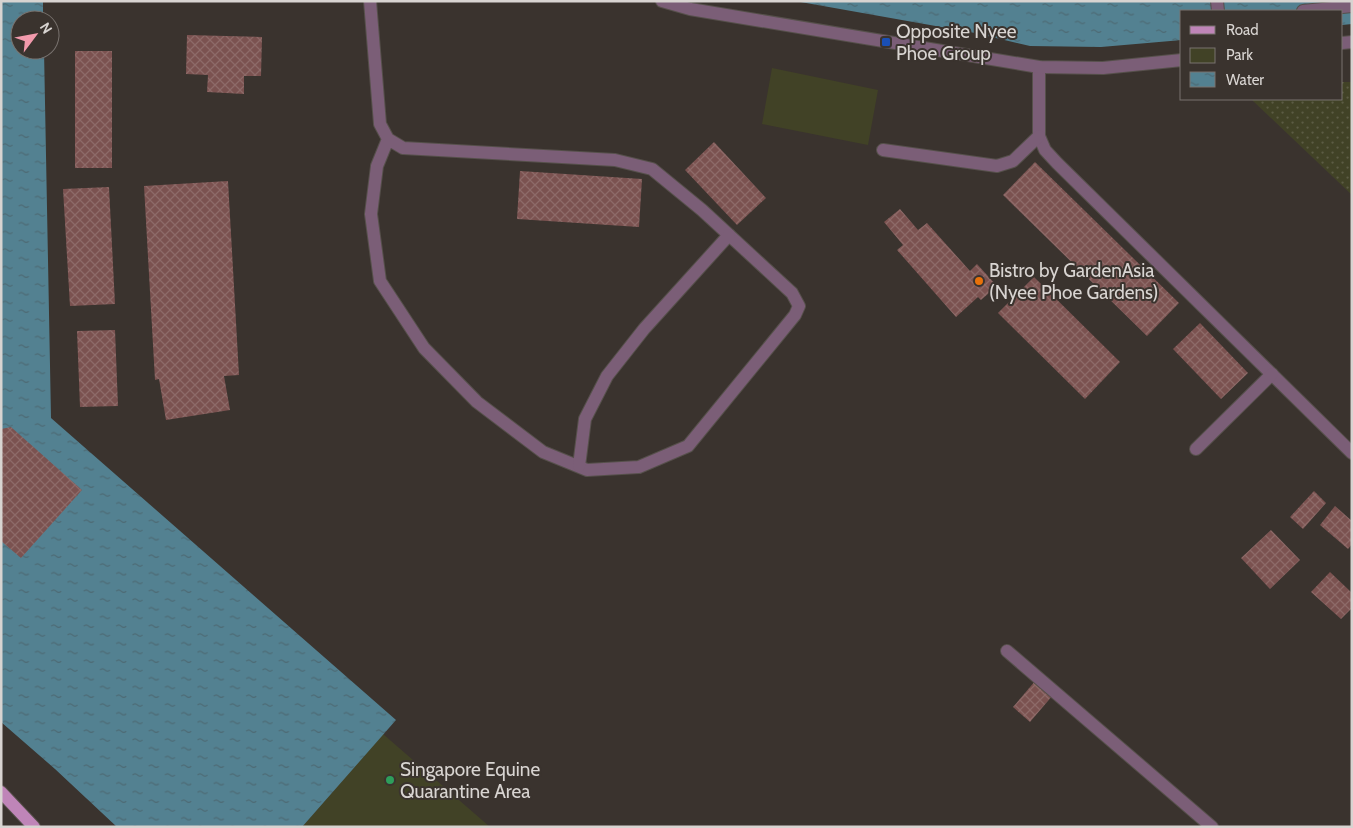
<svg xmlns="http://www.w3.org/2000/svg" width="1353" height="828" font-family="Cabin,sans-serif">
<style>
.green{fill:url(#green-dots)}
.pitch{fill:#414226}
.water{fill:url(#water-ripples)}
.building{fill:url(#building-cross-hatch)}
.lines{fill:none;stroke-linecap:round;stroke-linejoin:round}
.lane-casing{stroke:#56504b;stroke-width:14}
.street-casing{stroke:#56504b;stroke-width:14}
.primary-casing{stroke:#56504b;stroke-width:14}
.lane{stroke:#7b5e77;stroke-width:12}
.street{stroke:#7b5e77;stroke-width:12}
.primary{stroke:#bf85b8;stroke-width:12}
.transit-dot{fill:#1a4fb4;stroke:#3a332e;stroke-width:2}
.food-dot{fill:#e8710a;stroke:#3a332e;stroke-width:2}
.leisure-dot{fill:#2e9e5b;stroke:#3a332e;stroke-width:2}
.labels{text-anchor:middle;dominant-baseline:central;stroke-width:4;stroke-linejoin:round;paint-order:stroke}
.poi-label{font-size:19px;fill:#d8d4d1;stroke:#3a332e;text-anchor:start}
</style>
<defs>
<pattern id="green-dots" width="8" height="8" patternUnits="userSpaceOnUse" patternTransform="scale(1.25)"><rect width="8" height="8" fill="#414226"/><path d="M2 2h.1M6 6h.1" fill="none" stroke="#5c5c44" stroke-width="1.8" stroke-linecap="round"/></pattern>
<pattern id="water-ripples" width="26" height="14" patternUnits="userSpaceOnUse" patternTransform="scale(1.25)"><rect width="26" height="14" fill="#538191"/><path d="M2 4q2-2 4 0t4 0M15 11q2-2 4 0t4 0" fill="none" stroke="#4d6a74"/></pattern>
<pattern id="building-cross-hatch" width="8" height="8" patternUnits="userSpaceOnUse" patternTransform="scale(1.25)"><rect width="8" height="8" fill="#7b5250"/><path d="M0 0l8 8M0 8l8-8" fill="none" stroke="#8d6a68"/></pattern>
</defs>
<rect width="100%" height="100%" fill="#3a332e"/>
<!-- green -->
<path class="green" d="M1342 82H1352V195L1251 99H1342Z"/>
<!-- pitch -->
<g class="pitch">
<path d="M772 68 878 90 868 145 762 124Z"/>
<path d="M383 734 490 827H302Z"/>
</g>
<!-- water -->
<g class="water">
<path d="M1 1H43V20H20V50H44L51 418 396 720 302 827H117L55 769 1 722Z"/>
<path d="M795 1H1352V24L1342 25V11H1182V40L1101 47 1030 46 975 33Z"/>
</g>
<!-- building -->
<g class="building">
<path d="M187 35 262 37 261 76H244V94L207 92 208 75 186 74Z"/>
<rect x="75" y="51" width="37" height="117"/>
<path d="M714 142 766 198 737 225 685 170Z"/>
<path d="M1035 162 1179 303 1147 336 1003 195Z"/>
<path d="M520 171 642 179 639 227 517 219Z"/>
<path d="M228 181 239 375 224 376 230 410 166 420 159 379 155 380 144 186Z"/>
<path d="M109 187 115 304 70 306 63 189Z"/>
<path d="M900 209 918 230 927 223 970 271 977 264 997 286 981 300 978 297 956 317 897 250 903 245 884 222Z"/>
<path d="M1034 277 1120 362 1085 399 998 313Z"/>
<path d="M1200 323 1248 373 1221 399 1173 349Z"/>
<path d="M115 330 118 406 80 407 77 331Z"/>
<path d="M11 427 82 490 21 558 1 541V429Z"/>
<path d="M1314 491 1326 503 1303 529 1290 517Z"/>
<path d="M1335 506 1352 521V544L1348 549 1320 525Z"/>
<path d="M1271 530 1300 560 1270 589 1241 558Z"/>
<path d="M1330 572 1352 593V608L1341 619 1311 592Z"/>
<path d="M1036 680 1053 695 1030 722 1013 707Z"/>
</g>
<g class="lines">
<!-- lane casing -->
<g class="lane-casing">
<g id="lane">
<path d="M370 1 380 124 388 139 403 148 615 160 652 169 702 210 792 293 799 306 795 315 688 446 639 467 587 470 543 452 477 402 424 348 380 281 371 214 377 166 388 139"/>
<path d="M1217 1 1218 11"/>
<path d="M1303 11 1352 6"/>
<path d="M1039 67V136L1045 150 1057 163 1352 453"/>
<path d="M883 150 997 166 1013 161 1039 136"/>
<path d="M1196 449 1272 374"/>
<path d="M579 466 585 419 607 376 644 329 729 235"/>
<path d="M1007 651 1212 827"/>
</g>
</g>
<!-- street casing -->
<g class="street-casing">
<g id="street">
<path d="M662 1 690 9 1039 67 1103 68 1182 60"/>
<path d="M1342 43 1352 42"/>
</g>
</g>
<!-- primary casing -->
<g class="primary-casing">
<path id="primary" d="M1 792 34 827"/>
</g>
<!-- lane -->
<use href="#lane" class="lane"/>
<!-- street -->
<use href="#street" class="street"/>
<!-- primary -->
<use href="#primary" class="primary"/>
</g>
<!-- markers -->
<rect class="transit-dot" x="881" y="37" width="10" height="10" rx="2.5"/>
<circle class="food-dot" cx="979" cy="281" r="5"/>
<circle class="leisure-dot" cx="390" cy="780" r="5"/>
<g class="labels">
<!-- poi labels -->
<g class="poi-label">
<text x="896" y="31">Opposite Nyee<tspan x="896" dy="22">Phoe Group</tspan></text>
<text x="989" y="270">Bistro by GardenAsia<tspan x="989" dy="22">(Nyee Phoe Gardens)</tspan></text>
<text x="400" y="769">Singapore Equine<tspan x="400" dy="22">Quarantine Area</tspan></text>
</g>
</g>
<!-- border -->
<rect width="1353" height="828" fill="none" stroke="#d8d4d1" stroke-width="5"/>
<!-- legend -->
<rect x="1180" y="10" width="162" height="90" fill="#3a332e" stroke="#79736f"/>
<rect x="1190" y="26" width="25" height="8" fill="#bf85b8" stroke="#79736f"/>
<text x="1226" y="35" font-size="15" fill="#d8d4d1">Road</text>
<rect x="1190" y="48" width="25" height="15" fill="#414226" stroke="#79736f"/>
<text x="1226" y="60" font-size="15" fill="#d8d4d1">Park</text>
<rect x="1190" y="72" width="25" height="15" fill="url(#water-ripples)" stroke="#79736f"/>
<text x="1226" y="85" font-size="15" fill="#d8d4d1">Water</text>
<!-- north arrow -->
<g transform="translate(35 35) rotate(58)"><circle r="24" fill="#3a332e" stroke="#79736f"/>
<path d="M0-4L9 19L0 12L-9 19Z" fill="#f29aac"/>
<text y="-8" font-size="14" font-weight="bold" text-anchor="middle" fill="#d8d4d1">N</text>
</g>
</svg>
